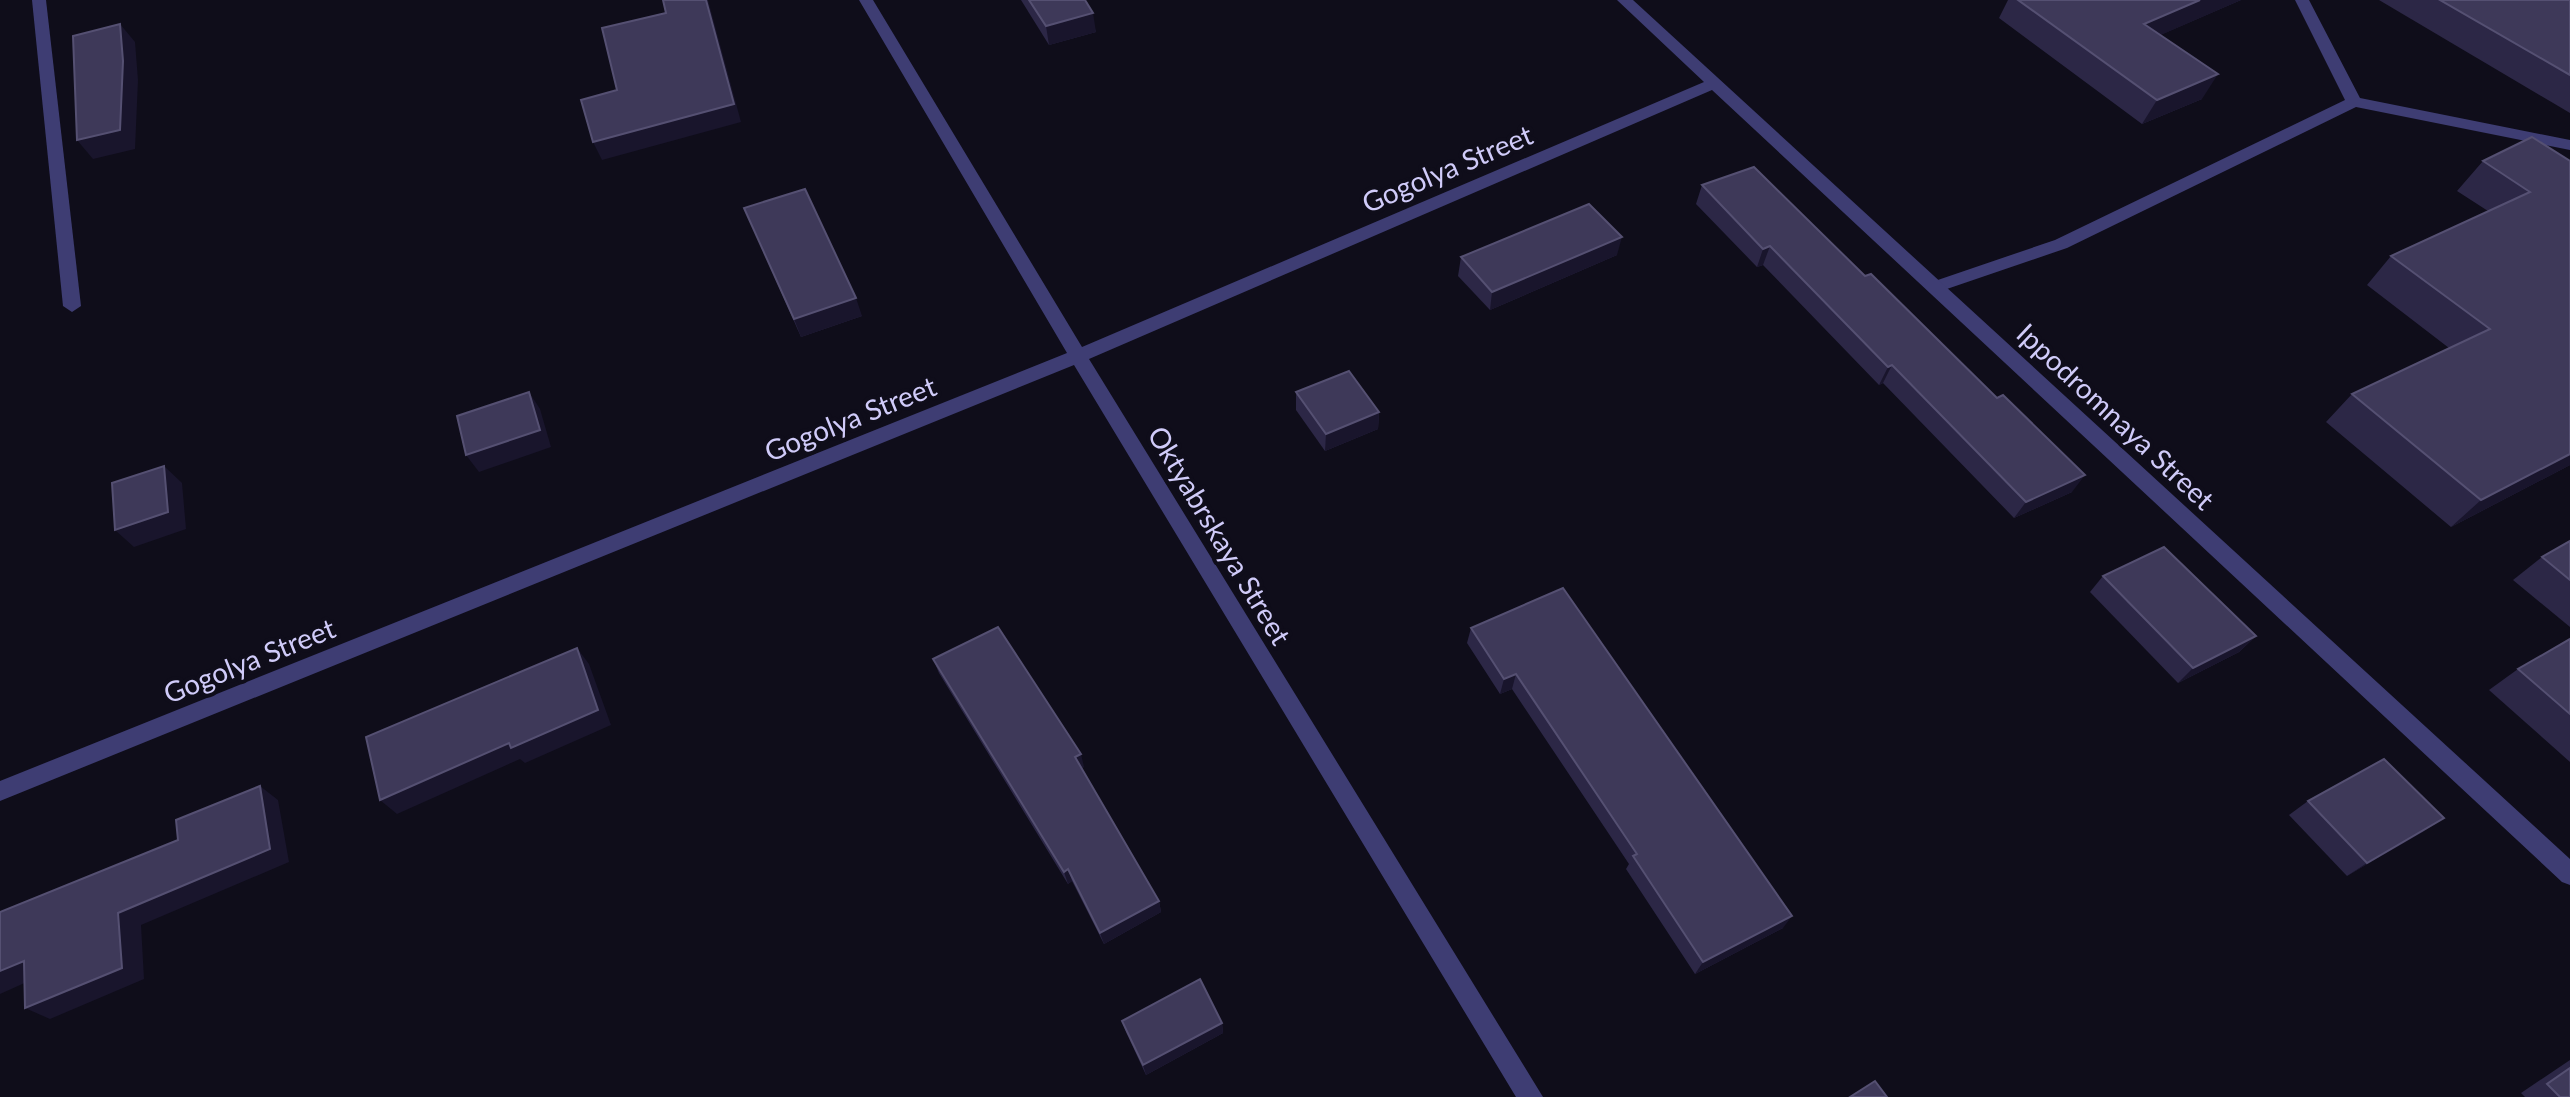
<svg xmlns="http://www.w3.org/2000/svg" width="2570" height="1097" font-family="Lato,sans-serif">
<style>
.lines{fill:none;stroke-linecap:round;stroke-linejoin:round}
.lane{fill:#3e3d73;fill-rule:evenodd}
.street{fill:#3e3d73;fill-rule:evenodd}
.wall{fill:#2c2746}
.shaded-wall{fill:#19152c}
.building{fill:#3e3959;stroke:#555072;stroke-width:2}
.labels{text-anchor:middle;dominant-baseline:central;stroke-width:8;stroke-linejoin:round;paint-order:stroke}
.street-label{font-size:28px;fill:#d0cbf9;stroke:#0f0d1a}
</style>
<rect width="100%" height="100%" fill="#0f0d1a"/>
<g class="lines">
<!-- lane -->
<path class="lane" d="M2295 0H2309L2360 98 2570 140V150L2356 107 2067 248 1941 291H1929L1926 287 1929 283 2055 240 2345 100Z"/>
<!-- street -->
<g class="street">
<path d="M32 0H46L81 306 72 312 63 306Z"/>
<path d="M859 0H873L1082 347 1704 82 1617 0H1633L2570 859V885L2562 882 1712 90 1089 359 1543 1097H1516L1074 365 0 801V781L1067 353Z"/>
</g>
</g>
<!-- wall -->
<g class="wall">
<path d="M1021 0H1085L1096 32 1049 45Z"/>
<path d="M2008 0H2241L2160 35 2202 99 2142 124 1999 18Z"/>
<path d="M2379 0H2570V113Z"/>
<path d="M2532 137 2570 465 2451 527 2326 422 2352 394 2449 348 2367 285 2391 256 2488 211 2457 191 2483 161Z"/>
<path d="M1702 185 2072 492 2014 518 1883 383 1879 385 1763 265 1757 267 1696 204Z"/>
<path d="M744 208 862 316 801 337Z"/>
<path d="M1617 255 1490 310 1458 276 1461 257Z"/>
<path d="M1296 392 1379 412 1378 429 1325 451 1296 410Z"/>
<path d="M2570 541V627L2513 580 2542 557Z"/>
<path d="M2103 576 2256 636 2239 652 2178 683 2090 592Z"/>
<path d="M1471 628 1783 928 1695 974 1626 869 1629 864 1512 689 1500 694 1467 643Z"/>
<path d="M2570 639V762L2489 690 2518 669Z"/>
<path d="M933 659 1084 767 1081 768 1159 901 1161 912 1104 944 1072 881 1068 884 939 673Z"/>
<path d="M2308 801 2444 818 2347 876 2289 815Z"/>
<path d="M1122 1021 1222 1023 1223 1033 1146 1075 1126 1032Z"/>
<path d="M2570 1060V1097H2525L2521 1093Z"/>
</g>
<!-- shaded-wall -->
<g class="shaded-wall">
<path d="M706 0H708L741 122 602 160 593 142Z"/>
<path d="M2200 0H2241L2131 48 2144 24Z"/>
<path d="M1093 13 1096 32 1049 45 1046 26Z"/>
<path d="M120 24 135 42 138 80 135 149 93 159 77 140Z"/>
<path d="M2218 74 2202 99 2142 124 2157 100Z"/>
<path d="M1622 237 1617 255 1490 310 1492 292Z"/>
<path d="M1770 246 1763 265 1757 267 1763 249Z"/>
<path d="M856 298 862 316 801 337 794 319Z"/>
<path d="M1892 365 1883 383 1879 385 1888 367Z"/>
<path d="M529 392 540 409 551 447 479 472 466 455Z"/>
<path d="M1379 412 1378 429 1325 451 1326 434Z"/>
<path d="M2570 454V465L2451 527 2481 500Z"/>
<path d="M164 466 182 483 186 529 134 547 115 530Z"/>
<path d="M2085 475 2072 492 2014 518 2026 502Z"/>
<path d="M2256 636 2239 652 2178 683 2193 668Z"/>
<path d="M577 648 589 664 611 725 525 763 520 759 397 814 380 800Z"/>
<path d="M1516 674 1512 689 1500 694 1504 679Z"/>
<path d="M1081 754 1084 767 1078 770 1075 757Z"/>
<path d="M260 786 278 800 289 862 141 925 144 979 50 1019 25 1008 118 913Z"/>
<path d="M2444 818 2423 832 2347 876 2367 863Z"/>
<path d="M1068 869 1072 881 1068 884 1064 872Z"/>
<path d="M1159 901 1161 912 1104 944 1100 933Z"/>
<path d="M1792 916 1783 928 1695 974 1703 962Z"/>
<path d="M24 961 49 972 0 994V971Z"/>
<path d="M1222 1023 1223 1033 1146 1075 1143 1065Z"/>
</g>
<!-- building -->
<g class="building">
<path d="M663 0H706L734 104 593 142 581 100 617 90 602 28 666 13Z"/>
<path d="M1029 0H1085L1093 13 1046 26Z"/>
<path d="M2018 0H2200L2144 24 2218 74 2157 100Z"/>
<path d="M2440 0H2570V75Z"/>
<path d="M120 24 123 61 120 130 77 140 73 36Z"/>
<path d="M2532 137 2570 161V454L2481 500 2352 394 2490 329 2391 256 2530 192 2483 161Z"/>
<path d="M1754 167 1865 276 1871 274 1997 398 2003 395 2085 475 2026 502 1892 365 1888 367 1770 246 1763 249 1702 185Z"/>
<path d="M805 189 856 298 794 319 744 208Z"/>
<path d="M1589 204 1622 237 1492 292 1461 257Z"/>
<path d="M1349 371 1379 412 1326 434 1296 392Z"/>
<path d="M529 392 540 430 466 455 457 416Z"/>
<path d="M164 466 168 512 115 530 112 483Z"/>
<path d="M2570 541V580L2542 557Z"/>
<path d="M2164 547 2256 636 2193 668 2103 576Z"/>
<path d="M1563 588 1792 916 1703 962 1633 856 1637 854 1516 674 1504 679 1471 628Z"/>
<path d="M998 627 1081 754 1075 757 1159 901 1100 933 1068 869 1064 872 933 659Z"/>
<path d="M2570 639V714L2518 669Z"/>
<path d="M577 648 598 710 511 748 509 743 380 800 366 737Z"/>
<path d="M2384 759 2444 818 2367 863 2308 801Z"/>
<path d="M260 786 270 849 118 913 122 968 25 1008 24 961 0 971V912L178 840 176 820Z"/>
<path d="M1200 979 1222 1023 1143 1065 1122 1021Z"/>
<path d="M2570 1068V1097H2560L2547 1084Z"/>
<path d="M1875 1081 1887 1097H1850Z"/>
</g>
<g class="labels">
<!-- street labels -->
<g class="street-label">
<text transform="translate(1447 168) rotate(-23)">Gogolya Street</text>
<text transform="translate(2116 416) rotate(43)">Ippodromnaya Street</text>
<text transform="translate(850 418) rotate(-22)">Gogolya Street</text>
<text transform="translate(1220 535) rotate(59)">Oktyabrskaya Street</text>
<text transform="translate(249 660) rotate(-22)">Gogolya Street</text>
</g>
</g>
</svg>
